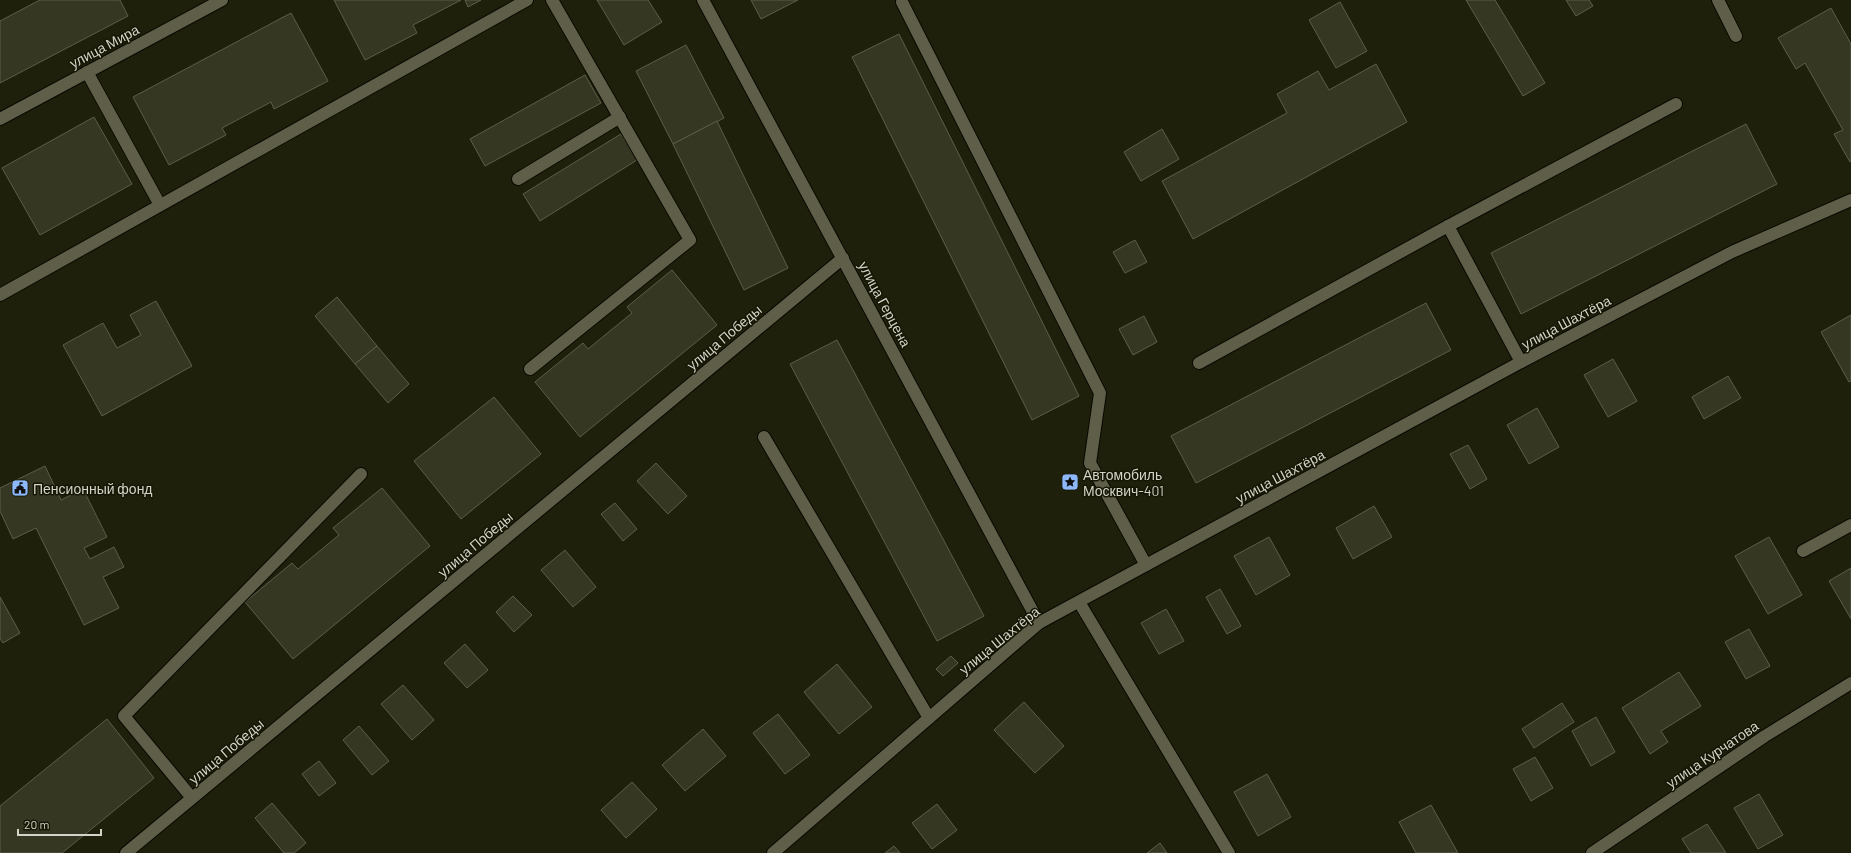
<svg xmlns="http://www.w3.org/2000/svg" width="1851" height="853" font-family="Barlow,sans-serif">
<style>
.building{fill:#363723;stroke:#5d5e49}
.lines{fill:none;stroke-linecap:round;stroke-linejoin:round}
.lane-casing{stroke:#090900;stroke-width:14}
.street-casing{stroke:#090900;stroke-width:14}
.secondary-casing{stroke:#090900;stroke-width:14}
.lane{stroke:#5e5e49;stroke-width:12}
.street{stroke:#5e5e49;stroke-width:12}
.secondary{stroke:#5e5e49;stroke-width:12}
.labels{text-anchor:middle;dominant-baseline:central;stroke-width:3;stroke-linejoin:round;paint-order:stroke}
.street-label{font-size:14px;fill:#d3d4c8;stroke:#161604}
.poi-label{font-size:14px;fill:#d3d4c8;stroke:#161604;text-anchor:start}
</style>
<rect width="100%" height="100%" fill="#1f200c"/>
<!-- building -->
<g class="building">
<path d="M40 0H120L128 16 0 83V21Z"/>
<path d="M334 0H461L413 25 417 33 365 60Z"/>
<path d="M465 0H481L468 7Z"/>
<path d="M597 0H648L662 22 624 45Z"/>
<path d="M751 0H798L761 19Z"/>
<path d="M1466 0H1495L1545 83 1523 96Z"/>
<path d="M1566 0H1589L1593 6 1576 16Z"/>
<path d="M1340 2 1367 51 1336 68 1309 20Z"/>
<path d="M1831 8 1851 44V161L1850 162 1834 134 1843 130 1805 63 1796 69 1778 38Z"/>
<path d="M291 13 328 81 274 109 271 102 222 128 226 135 169 165 133 97Z"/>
<path d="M899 34 1079 396 1032 420 852 57Z"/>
<path d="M686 45 724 118 673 144 636 71Z"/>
<path d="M1376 64 1407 122 1193 239 1162 181 1287 113 1277 94 1318 71 1329 90Z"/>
<path d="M585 75 601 103 485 166 470 139Z"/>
<path d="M94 117 132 184 40 235 2 168Z"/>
<path d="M717 121 788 268 744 290 673 144Z"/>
<path d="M1746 124 1777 184 1521 314 1491 253Z"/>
<path d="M1162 129 1179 159 1141 181 1124 152Z"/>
<path d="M621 134 637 160 540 221 523 194Z"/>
<path d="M1135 240 1147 262 1125 273 1113 252Z"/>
<path d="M672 270 717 325 580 437 535 382 583 343 588 349 632 313 627 307Z"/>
<path d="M337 297 377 346 355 364 315 316Z"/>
<path d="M156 301 192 366 102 416 63 345 103 323 117 348 141 335 130 315Z"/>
<path d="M1426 303 1451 350 1196 483 1171 436Z"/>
<path d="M1851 315V381L1849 382 1821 332Z"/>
<path d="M1144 316 1157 342 1133 355 1119 329Z"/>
<path d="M837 340 984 616 937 641 790 364Z"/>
<path d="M377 346 409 384 388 403 355 364Z"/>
<path d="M1613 359 1637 401 1608 417 1584 375Z"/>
<path d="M1728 376 1741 398 1704 419 1692 397Z"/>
<path d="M494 397 541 454 461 519 414 461Z"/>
<path d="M1537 408 1559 447 1529 464 1507 425Z"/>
<path d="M1468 445 1487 479 1470 489 1450 454Z"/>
<path d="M656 463 687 496 668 514 637 481Z"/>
<path d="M45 466 61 500 83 489 107 537 84 548 90 559 114 547 124 567 103 577 119 608 84 625 36 528 13 539 0 511V488Z"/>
<path d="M382 488 430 546 293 659 245 602 292 563 298 569 339 535 333 528Z"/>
<path d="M615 503 637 529 623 541 601 514Z"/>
<path d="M1374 506 1392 537 1353 559 1336 528Z"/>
<path d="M1269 537 1290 575 1256 595 1234 556Z"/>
<path d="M1769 537 1802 595 1768 614 1735 556Z"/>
<path d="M565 550 596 587 573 607 541 570Z"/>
<path d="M1851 568V619L1829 581Z"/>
<path d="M1220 589 1241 626 1227 634 1206 597Z"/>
<path d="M513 596 532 615 514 632 496 612Z"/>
<path d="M0 597 20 633 3 643 0 639Z"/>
<path d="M1166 609 1184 641 1159 654 1141 623Z"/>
<path d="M1749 629 1770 666 1746 679 1725 642Z"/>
<path d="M465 644 488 670 467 688 444 663Z"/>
<path d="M951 656 958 663 943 676 936 669Z"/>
<path d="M837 664 872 707 839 734 804 692Z"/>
<path d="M1679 672 1701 706 1661 731 1668 742 1650 754 1622 708Z"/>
<path d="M403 685 434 720 412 740 381 704Z"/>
<path d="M1024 702 1064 746 1035 773 994 730Z"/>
<path d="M1562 703 1574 722 1534 748 1522 729Z"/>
<path d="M778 714 810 755 785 774 753 733Z"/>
<path d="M1596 717 1615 752 1591 766 1572 731Z"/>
<path d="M107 719 154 778 62 853H0V806Z"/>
<path d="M359 726 389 761 372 775 343 740Z"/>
<path d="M703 729 726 756 685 791 662 765Z"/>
<path d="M1535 757 1553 788 1531 801 1513 769Z"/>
<path d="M319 761 336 783 319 796 302 774Z"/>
<path d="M1267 774 1291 817 1258 836 1234 792Z"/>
<path d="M632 782 657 809 626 838 601 810Z"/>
<path d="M1759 794 1783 835 1758 849 1734 808Z"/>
<path d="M272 803 306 843 294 853H284L255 818Z"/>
<path d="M937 804 957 830 932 849 912 823Z"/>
<path d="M1431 805 1458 853H1416L1399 822Z"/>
<path d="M1707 824 1726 853H1691L1682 839Z"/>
<path d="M1160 843 1167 853H1147Z"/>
<path d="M894 846 900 853H885Z"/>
</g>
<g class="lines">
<!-- lane casing -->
<g class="lane-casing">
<g id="lane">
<path d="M1718 0 1736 36"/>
<path d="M902 2 1100 393 1090 463 1146 565"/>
<path d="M87 72 160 205"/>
<path d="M518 179 620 117"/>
<path d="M0 295 527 0"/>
<path d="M1521 362 1448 226 1676 104"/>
<path d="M1199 363 1448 226"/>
<path d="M530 369 690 240 552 0"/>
<path d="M764 437 929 718"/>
<path d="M1803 551 1851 525"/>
<path d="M192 798 124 716 361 474"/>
</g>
</g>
<!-- street casing -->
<g class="street-casing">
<g id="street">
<path d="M0 119 222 0"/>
<path d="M1079 602 1229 853"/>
<path d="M126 853 843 258"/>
<path d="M1592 853 1765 736 1851 683"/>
</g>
</g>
<!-- secondary casing -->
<g class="secondary-casing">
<g id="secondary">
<path d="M703 0 1039 623"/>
<path d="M773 853 1039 623 1521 362 1732 252 1851 200"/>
</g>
</g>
<!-- lane -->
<use href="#lane" class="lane"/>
<!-- street -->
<use href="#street" class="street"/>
<!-- secondary -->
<use href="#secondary" class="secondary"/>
</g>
<!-- icons -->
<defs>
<g id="sight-square" transform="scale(0.9)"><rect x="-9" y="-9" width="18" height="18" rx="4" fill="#8db9fc" stroke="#161604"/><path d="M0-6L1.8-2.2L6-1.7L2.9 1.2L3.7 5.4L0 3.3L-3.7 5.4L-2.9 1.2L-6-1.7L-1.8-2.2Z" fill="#111"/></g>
<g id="civic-square" transform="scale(0.9)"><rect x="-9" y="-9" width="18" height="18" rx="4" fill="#8db9fc" stroke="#161604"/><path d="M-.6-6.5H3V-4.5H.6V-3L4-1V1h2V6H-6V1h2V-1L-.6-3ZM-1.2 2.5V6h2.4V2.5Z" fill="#111"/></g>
</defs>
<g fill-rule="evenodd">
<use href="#sight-square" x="1070" y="482"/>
<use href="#civic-square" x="20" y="488"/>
</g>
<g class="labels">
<!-- street labels -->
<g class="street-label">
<text transform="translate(104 46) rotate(-28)">улица Мира</text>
<text transform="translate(885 304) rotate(62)">улица Герцена</text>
<text transform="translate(1566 322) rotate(-28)">улица Шахтёра</text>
<text transform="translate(724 337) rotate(-40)">улица Победы</text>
<text transform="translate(1280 476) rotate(-28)">улица Шахтёра</text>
<text transform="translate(475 544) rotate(-40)">улица Победы</text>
<text transform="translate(999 640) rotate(-39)">улица Шахтёра</text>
<text transform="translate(226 751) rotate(-40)">улица Победы</text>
<text transform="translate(1712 754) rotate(-34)">улица Курчатова</text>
</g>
<!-- poi labels -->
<g class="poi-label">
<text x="1083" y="474">Автомобиль<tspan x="1083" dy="16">Москвич-401</tspan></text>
<text x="33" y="488">Пенсионный фонд</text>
</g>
</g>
<!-- scale -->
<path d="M18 829v6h83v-6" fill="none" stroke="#d3d4c8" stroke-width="2"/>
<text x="24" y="829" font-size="12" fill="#d3d4c8" stroke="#161604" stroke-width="3" paint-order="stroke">20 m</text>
</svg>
